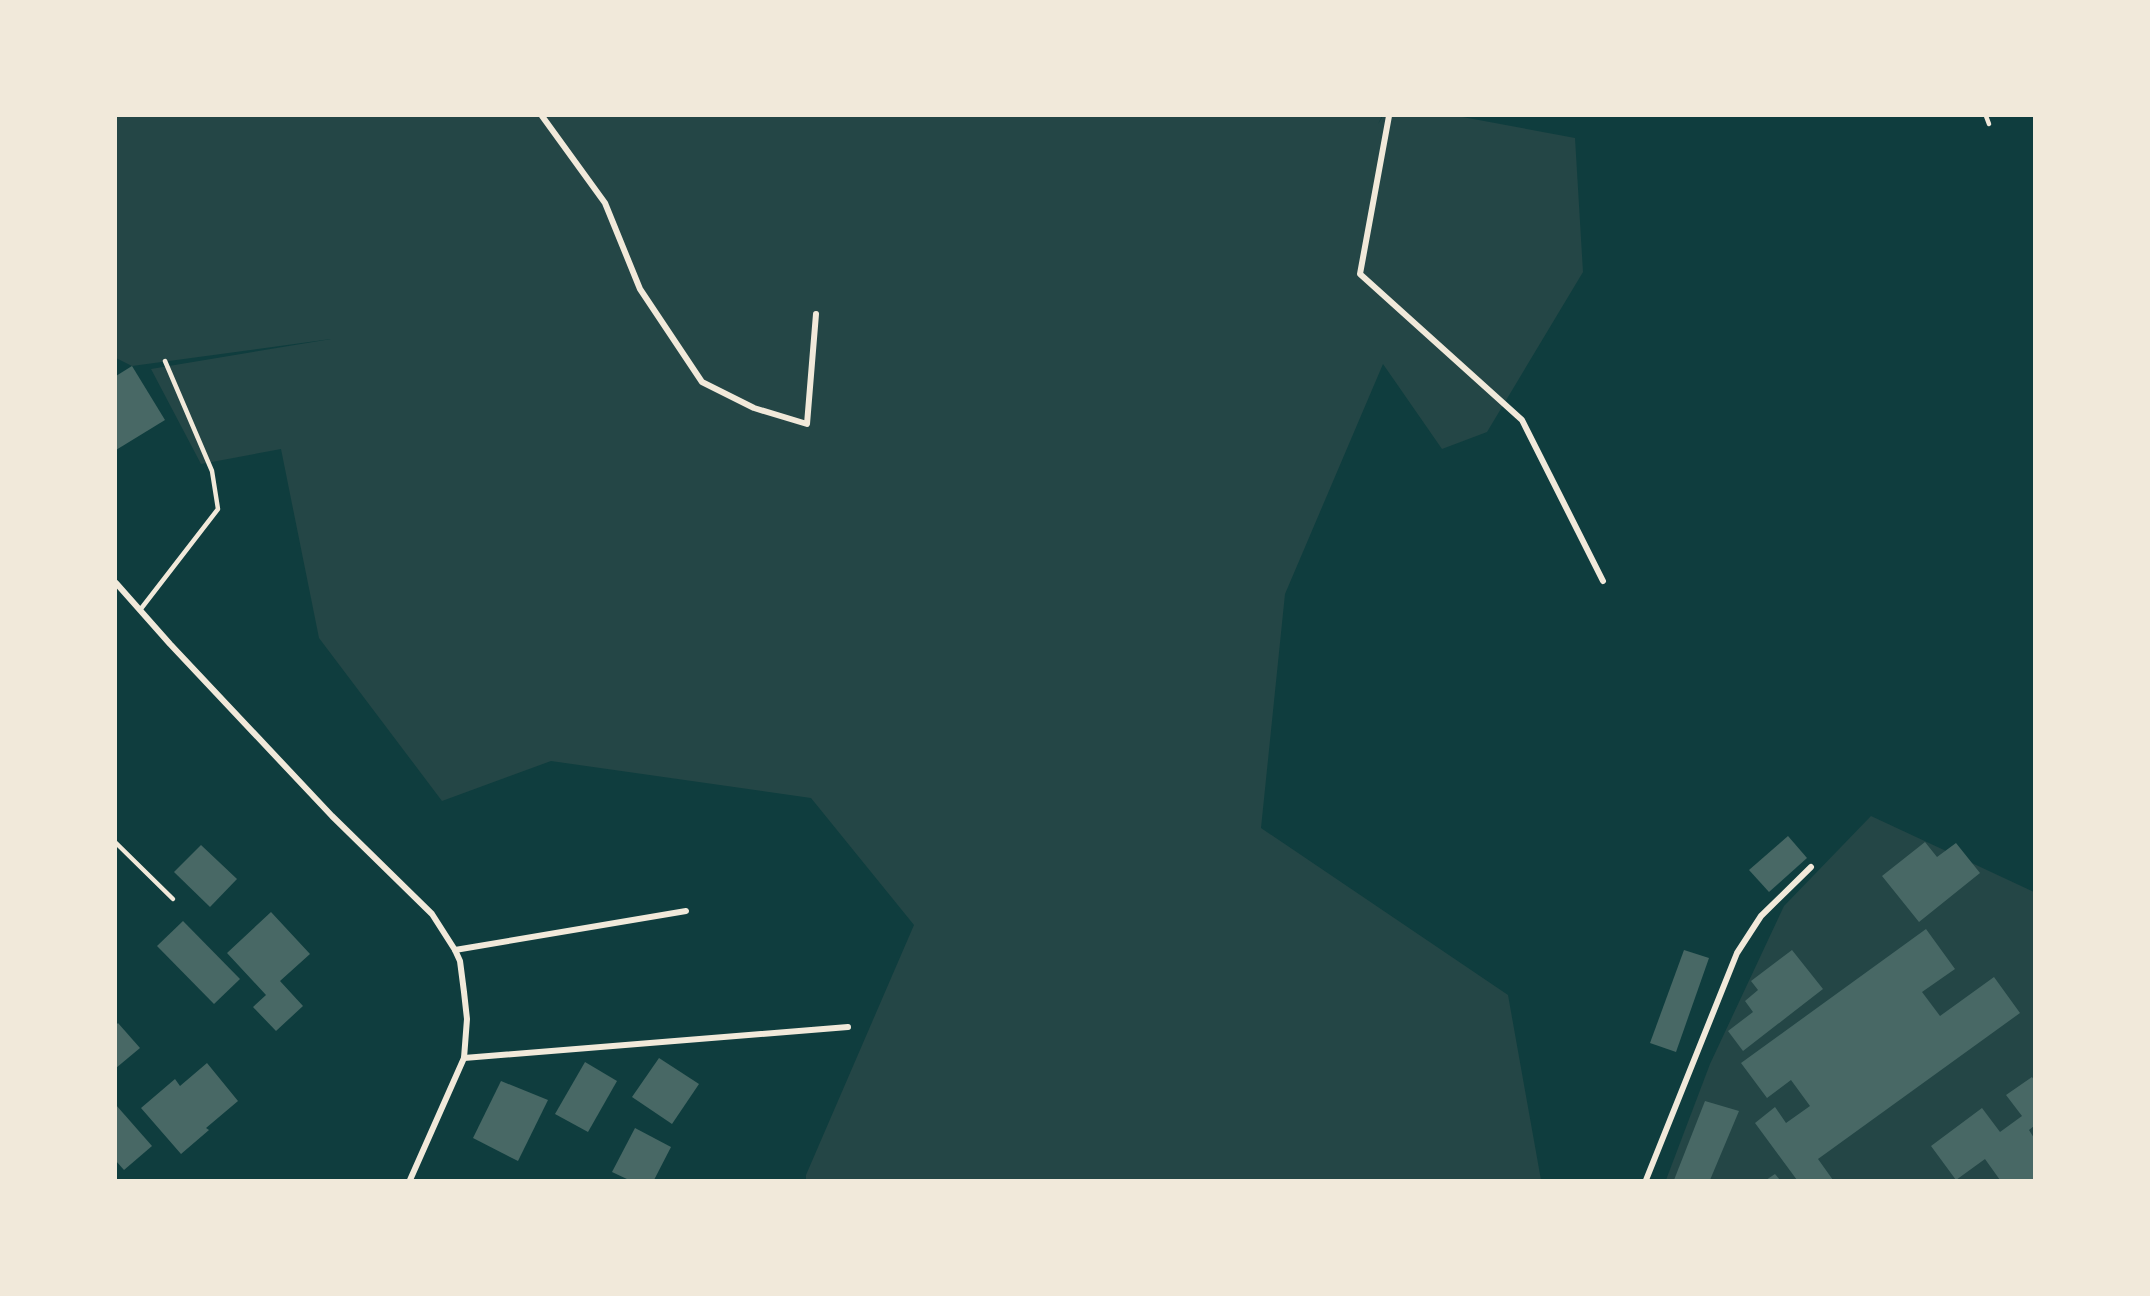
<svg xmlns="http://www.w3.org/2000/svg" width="2150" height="1296" font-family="Lora,serif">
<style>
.green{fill:#244646}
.building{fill:#486865}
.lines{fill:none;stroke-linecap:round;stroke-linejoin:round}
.service{stroke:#f1e9da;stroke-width:4.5}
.minor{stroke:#f1e9da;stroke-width:6}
</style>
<rect width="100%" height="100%" fill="#0f3d3e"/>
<!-- green -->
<g class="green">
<path d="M116 116H1382L1378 124 1383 116H1457L1575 138 1583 272 1487 432 1442 449 1383 364 1285 594 1261 828 1508 995 1541 1180H806V1175L914 925 811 798 551 761 442 801 319 638 281 449 201 464 151 369 331 339 132 366 116 358Z"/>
<path d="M1871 816 2034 892V1180H1666L1710 1064 1784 906Z"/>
</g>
<!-- building -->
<g class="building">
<path d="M132 366 165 420 116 450V376Z"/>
<path d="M1788 836 1807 858 1769 892 1749 870Z"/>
<path d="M1925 842 1937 857 1956 843 1980 873 1919 922 1882 876Z"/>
<path d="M201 845 237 879 210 907 174 872Z"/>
<path d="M271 912 310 954 280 981 303 1006 276 1031 253 1007 266 995 227 953Z"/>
<path d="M183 921 240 979 214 1004 157 946Z"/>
<path d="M1926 929 1955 969 1922 992 1940 1016 1994 977 2020 1013 1818 1159 1833 1180H1797L1755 1123 1775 1107 1786 1123 1810 1106 1791 1080 1767 1098 1741 1063Z"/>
<path d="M1684 950 1709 958 1676 1052 1650 1043Z"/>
<path d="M1792 950 1823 989 1743 1051 1728 1031 1753 1012 1745 1001 1758 990 1751 981Z"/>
<path d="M118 1023 140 1048 116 1068V1025Z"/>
<path d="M659 1058 699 1084 672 1124 632 1097Z"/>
<path d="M585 1062 617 1081 588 1132 555 1114Z"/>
<path d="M207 1063 238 1101 206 1128 209 1130 181 1154 141 1108 175 1079 180 1086Z"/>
<path d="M2032 1077 2034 1080V1126L2029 1130 2034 1138V1180H2000L1985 1159 1956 1180 1931 1146 1982 1108 2000 1132 2022 1116 2006 1095Z"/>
<path d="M501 1081 548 1100 518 1161 473 1138Z"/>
<path d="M1705 1101 1739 1111 1710 1180H1674Z"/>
<path d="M116 1105 152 1146 124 1170 116 1161Z"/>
<path d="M635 1128 671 1147 654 1180H629L612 1172Z"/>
<path d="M1775 1174 1780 1180H1766Z"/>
</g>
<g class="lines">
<!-- service -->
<g class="service">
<path d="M1986 116 1989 124"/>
<path d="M140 610 218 509 212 471 165 361"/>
<path d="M116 843 173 899"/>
</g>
<!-- minor -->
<g class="minor">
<path d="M542 116 605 203 640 289 702 382 754 408 807 424 816 314"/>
<path d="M1389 116 1360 274 1522 420 1603 581"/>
<path d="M116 583 170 644 332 816 432 914 455 950 460 961 464 992 467 1019 464 1058 410 1180"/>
<path d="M455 950 686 911"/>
<path d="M464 1058 848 1027"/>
<path d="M1646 1180 1737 953 1761 916 1811 867"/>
</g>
</g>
<!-- border -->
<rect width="2150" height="1296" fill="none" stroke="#f1e9da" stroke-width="234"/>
</svg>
